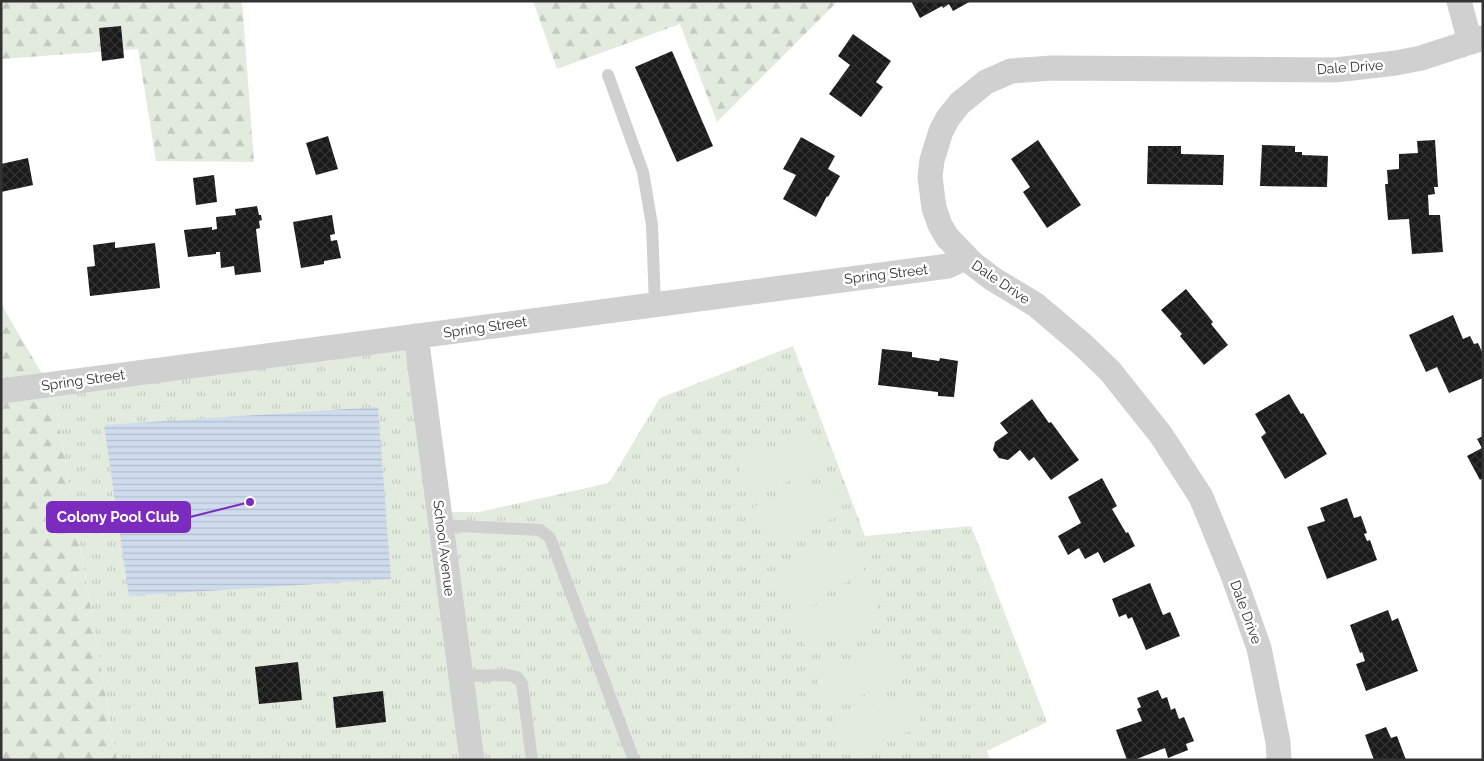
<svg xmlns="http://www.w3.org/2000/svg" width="1484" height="761" font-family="Raleway,sans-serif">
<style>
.grass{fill:url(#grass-tufts)}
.forest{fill:url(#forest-firs)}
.garden{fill:#e3ebdf}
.water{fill:url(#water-rules)}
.building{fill:url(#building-cross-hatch)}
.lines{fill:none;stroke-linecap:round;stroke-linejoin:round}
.service{stroke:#d0d0d0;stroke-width:12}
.minor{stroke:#d0d0d0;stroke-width:25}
.labels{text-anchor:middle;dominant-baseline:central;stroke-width:5;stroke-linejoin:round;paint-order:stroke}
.street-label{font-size:14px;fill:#333;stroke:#fff}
.leader{fill:none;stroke:#7b2cbf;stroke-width:2}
.callout-dot{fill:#7b2cbf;stroke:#fff;stroke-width:2}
.callout{fill:#7b2cbf;stroke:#7b2cbf;stroke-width:2}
.callout-label{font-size:15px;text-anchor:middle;font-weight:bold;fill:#fff}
</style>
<defs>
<pattern id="grass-tufts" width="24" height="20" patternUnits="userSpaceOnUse" patternTransform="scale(1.25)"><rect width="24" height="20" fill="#e3ebdf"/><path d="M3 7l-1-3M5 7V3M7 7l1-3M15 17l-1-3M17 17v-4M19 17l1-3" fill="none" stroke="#c3cac0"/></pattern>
<pattern id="forest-firs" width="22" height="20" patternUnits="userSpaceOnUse" patternTransform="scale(1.25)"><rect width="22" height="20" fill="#e3ebdf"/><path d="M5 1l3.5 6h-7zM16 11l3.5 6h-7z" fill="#c3cac0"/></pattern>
<pattern id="water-rules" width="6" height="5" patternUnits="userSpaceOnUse" patternTransform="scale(1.25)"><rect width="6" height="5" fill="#cfdced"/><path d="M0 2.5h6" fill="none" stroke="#b2bdcc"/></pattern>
<pattern id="building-cross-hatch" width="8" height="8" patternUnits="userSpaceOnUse" patternTransform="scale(1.25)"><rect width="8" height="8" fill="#1a1a1a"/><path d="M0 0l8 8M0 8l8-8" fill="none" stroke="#333"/></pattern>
</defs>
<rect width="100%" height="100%" fill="#fff"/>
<!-- grass -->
<path class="grass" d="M404 346 436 512H479L609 483 660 398 793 346 865 536 971 526 1047 722 987 751 990 760H117L54 394Z"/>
<!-- forest -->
<g class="forest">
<path d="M1 1H242L254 162 156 161 138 49 1 59Z"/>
<path d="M533 1H838L717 122 680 24 557 69Z"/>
<path d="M1 304 54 394 117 760H1Z"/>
</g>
<!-- garden -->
<g class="garden">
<path d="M813 433 826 468 749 496 736 460Z"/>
<path d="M830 480 843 515 766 543 753 507Z"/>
<path d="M853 539 866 575 789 602 776 567Z"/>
<path d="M870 586 883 622 806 649 793 613Z"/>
<path d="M891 645 904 680 827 708 814 672Z"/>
<path d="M910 692 922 727 846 755 833 719Z"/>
</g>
<!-- water -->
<path class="water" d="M378 407 391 579 129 596 104 425Z"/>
<!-- building -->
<g class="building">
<path d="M911 1H971L953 11 949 4 943 8 942 6 920 18Z"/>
<path d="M121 26 124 58 102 61 99 28Z"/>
<path d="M853 34 891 61 876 82 883 87 861 117 829 94 850 65 838 56Z"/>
<path d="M672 51 713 146 677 162 635 67Z"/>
<path d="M328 136 338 169 316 175 306 143Z"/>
<path d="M801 137 835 156 828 169 840 176 828 197 827 196 816 217 783 199 796 175 783 169Z"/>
<path d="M1038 140 1081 205 1047 228 1023 192 1030 187 1011 159Z"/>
<path d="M1435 140 1438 187H1434L1435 194 1428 195 1429 215H1440L1443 252 1412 254 1409 219 1388 220 1385 184H1388L1387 170 1399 169V154L1418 153 1417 141Z"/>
<path d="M1262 145 1295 146V152H1302V155L1328 156 1327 187 1260 186Z"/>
<path d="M1148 146H1181V154L1224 155 1223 185 1147 184Z"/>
<path d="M28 158 33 185 1 192V164Z"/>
<path d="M214 175 217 202 196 205 193 178Z"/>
<path d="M257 206 259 215H261L262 220 259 221 260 228 256 229 261 272 235 275 234 266 221 268 220 252H216V254L188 257 184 230 212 227V230L217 229 216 217 236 215 235 209Z"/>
<path d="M332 215 335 234 330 235 331 241 337 240 341 258 324 261V264L301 268 293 222Z"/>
<path d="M115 242V248L155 243 160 288 90 296 87 267 95 266 93 245Z"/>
<path d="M1186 289 1213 322 1211 324 1228 345 1204 365 1180 336 1182 334 1161 310Z"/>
<path d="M1453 315 1463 339 1470 336 1474 344 1478 343 1483 354V378L1449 393 1437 367 1426 372 1409 335Z"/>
<path d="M882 349 912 352V357L939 361 940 358 958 361 954 397 938 396V392L878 385Z"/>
<path d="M1289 394 1301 414 1303 413 1327 454 1285 479 1261 437 1266 433 1255 414Z"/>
<path d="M1032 399 1049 423 1051 422 1079 460 1051 480 1034 457 1029 461 1020 450 1008 460 999 458 993 450 995 442 1008 433 1000 423Z"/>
<path d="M1483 436V478L1480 480 1467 456 1482 448 1477 439Z"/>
<path d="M1102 478 1117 506 1112 509 1126 533 1128 532 1135 546 1104 563 1098 552 1085 559 1079 548 1068 555 1058 536 1081 523 1068 497Z"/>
<path d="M1347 498 1354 518 1361 516 1367 533 1364 534 1367 541 1370 540 1377 560 1327 579 1307 527 1325 521 1320 508Z"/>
<path d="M1150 583 1163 615 1170 612 1180 636 1146 650 1132 617 1128 619 1126 614 1119 617 1112 599Z"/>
<path d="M1388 610 1392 621 1398 618 1418 671 1366 691 1356 664 1365 661 1362 652 1360 653 1350 625Z"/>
<path d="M298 662 302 700 259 704 255 667Z"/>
<path d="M1158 690 1162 699 1167 697 1171 710 1175 708 1179 719 1184 717 1194 741 1186 744 1188 750 1168 758 1165 748 1134 760H1127L1116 730 1142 721 1137 709 1141 707 1137 698Z"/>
<path d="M383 691 386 722 336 728 333 697Z"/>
<path d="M1386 727 1391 738 1397 736 1406 760H1374L1365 735Z"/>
</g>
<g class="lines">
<!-- service -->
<g class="service">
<path d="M608 75 643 172 652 225 655 305"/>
<path d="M441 525 540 530 550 538 634 760"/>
<path d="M461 676 508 675 517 677 522 684 532 760"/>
</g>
<!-- minor -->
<g class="minor">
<path d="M1459 1 1470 42"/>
<path d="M416 336 472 760"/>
<path d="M1 391 948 266 966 257"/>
<path d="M1279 760 1278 742 1259 648 1233 575 1201 497 1161 435 1110 371 1083 345 1036 305 993 279 972 263 947 237 940 225 934 208 930 177 932 160 941 131 948 118 960 103 986 82 1011 71 1052 68 1335 70 1396 63 1421 58 1483 38"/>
</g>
</g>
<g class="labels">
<!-- street labels -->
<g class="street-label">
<text transform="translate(1350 67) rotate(-4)">Dale Drive</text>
<text transform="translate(886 274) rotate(-7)">Spring Street</text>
<text transform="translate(1001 282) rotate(34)">Dale Drive</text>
<text transform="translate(485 327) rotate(-8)">Spring Street</text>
<text transform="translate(83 380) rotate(-8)">Spring Street</text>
<text transform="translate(444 548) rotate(83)">School Avenue</text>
<text transform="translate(1246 612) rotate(70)">Dale Drive</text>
</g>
</g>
<!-- callouts -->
<path class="leader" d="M250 502L190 517"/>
<circle class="callout-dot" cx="250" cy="502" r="5"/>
<rect class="callout" x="47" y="502" width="143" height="30" rx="5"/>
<g class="callout-label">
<text x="118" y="522">Colony Pool Club</text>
</g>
<!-- border -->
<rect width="1484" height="761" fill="none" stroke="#333333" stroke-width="5"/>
</svg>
